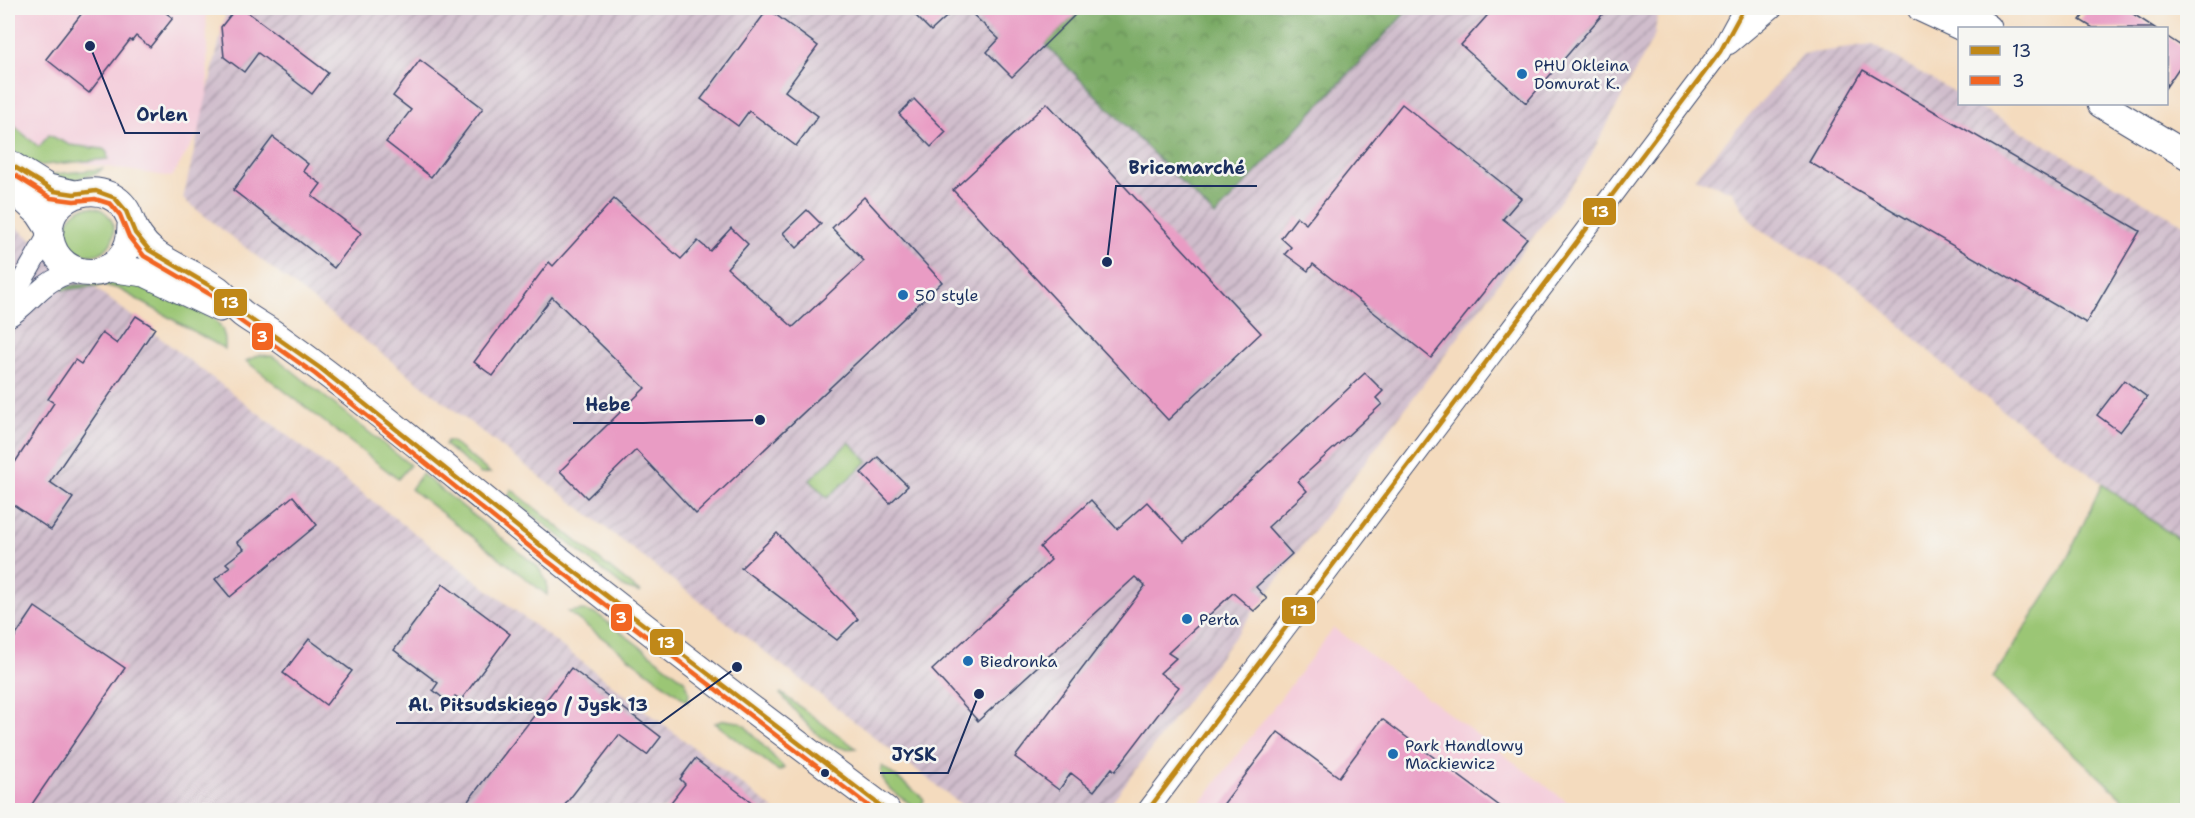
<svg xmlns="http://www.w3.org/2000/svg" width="2195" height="818" font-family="'Shantell Sans',sans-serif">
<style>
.built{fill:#f4cfdc}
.industrial{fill:url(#industrial-furrows)}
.green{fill:#9bc674;stroke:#5b7a69;stroke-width:1.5}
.forest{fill:url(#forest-crowns);stroke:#4c6d62;stroke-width:1.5}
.building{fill:#e99cc4}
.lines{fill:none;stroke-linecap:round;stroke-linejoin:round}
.street-casing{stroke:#3c496c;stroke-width:22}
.secondary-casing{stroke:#3c496c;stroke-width:29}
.street{stroke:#fff;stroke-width:20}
.secondary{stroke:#fff;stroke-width:27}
.bus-1-casing{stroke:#f6f6f2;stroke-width:9}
.bus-2-casing{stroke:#f6f6f2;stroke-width:9}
.bus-1{stroke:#c08818;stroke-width:4.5}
.bus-2{stroke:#f26522;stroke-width:4.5}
.poi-dot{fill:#1f6fb2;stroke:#f6f6f2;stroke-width:2}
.bus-dot{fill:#1b2f5e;stroke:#f6f6f2;stroke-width:2}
.labels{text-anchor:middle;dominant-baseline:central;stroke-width:5;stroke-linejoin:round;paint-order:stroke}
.poi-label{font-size:16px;fill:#1b2f5e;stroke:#f6f6f2;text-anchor:start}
.leader{fill:none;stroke:#1b2f5e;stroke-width:2}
.callout-dot{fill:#1b2f5e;stroke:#f6f6f2;stroke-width:2}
.callout-label{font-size:18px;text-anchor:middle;font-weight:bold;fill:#1b2f5e;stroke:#f6f6f2;stroke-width:5;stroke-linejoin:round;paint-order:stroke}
.line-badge{stroke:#f6f6f2;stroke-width:2}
.badge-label{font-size:16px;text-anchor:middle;font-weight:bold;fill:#fff}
</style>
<defs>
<pattern id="industrial-furrows" width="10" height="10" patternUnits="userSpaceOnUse" patternTransform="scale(1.5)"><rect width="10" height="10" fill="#d0bdcc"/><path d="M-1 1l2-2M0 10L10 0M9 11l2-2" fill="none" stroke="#a89aa9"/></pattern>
<pattern id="forest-crowns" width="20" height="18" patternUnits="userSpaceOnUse" patternTransform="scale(1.5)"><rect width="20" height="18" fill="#7cab66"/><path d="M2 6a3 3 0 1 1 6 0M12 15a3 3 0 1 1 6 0" fill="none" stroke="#658c57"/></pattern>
</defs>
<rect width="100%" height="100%" fill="#f6f6f2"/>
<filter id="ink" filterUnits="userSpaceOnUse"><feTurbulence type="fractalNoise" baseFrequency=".0167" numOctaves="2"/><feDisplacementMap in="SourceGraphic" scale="12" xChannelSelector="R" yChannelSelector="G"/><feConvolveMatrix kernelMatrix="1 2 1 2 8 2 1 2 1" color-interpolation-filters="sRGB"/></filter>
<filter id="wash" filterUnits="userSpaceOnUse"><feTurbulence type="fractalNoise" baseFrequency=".008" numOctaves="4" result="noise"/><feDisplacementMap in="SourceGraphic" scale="24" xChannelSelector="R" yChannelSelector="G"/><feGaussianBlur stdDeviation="1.35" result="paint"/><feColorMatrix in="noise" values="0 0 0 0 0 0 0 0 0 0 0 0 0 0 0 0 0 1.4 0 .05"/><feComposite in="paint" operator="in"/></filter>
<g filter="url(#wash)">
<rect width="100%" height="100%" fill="#f4dbbe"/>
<!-- built -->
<g class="built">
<path d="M8 8H206L209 115 172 177 30 155 8 137Z"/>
<path d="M1334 628 1578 810H1195Z"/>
</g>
<!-- industrial -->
<g class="industrial">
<path d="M227 8H1658L1655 34 1583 170 1108 807 1104 810H968L183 199Z"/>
<path d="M1873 45 1959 95 1960 104H1974L2187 226V546L1959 378 1857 286 1761 231 1746 214 1732 191 1694 178 1803 54Z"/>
<path d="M8 221 775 810H8Z"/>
</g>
<!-- green -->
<g class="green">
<path d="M8 121 39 147 49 135 70 145 103 149 107 152 108 159 33 166 8 149Z"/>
<path d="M102 169 96 174 68 181 47 175Z"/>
<circle cx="90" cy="231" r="24"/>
<path d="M129 280 213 318C223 327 226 336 225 349L119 289 104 285 63 290 60 287Z"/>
<path d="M259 355 272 356 279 360 410 465 398 479 246 361Z"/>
<path d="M447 441H451L490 473 481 474 445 445Z"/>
<path d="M849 442 868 461 827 498 810 480Z"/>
<path d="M422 474 538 567 547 582V595L411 489Z"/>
<path d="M2102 484 2187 546V810H2135L1993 678 2060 574Z"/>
<path d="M511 489 641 593 625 588 509 496Z"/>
<path d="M583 610 598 615 684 680 689 691 688 702 568 612Z"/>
<path d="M781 693 856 748C824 754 800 714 780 694Z"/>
<path d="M725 720 739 722 745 726 784 768 779 771 715 723Z"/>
<path d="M882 766 923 798 924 801 917 808C904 799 876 786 882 766Z"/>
</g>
<!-- forest -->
<path class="forest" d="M1082 8H1410L1215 216 1045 44Z"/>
<g id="blocks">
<!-- building -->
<g class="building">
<path d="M86 8H159L173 18 150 47 136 36 132 41 130 40 89 93 46 59Z"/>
<path d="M236 8H242L328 73 312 94 258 53 244 72 224 57 221 27Z"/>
<path d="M908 8H956L931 31Z"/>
<path d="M966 8H1082L1012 77 987 52 999 39Z"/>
<path d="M1494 8H1608L1526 103 1461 45Z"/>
<path d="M2089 8H2124L2155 28H2093L2080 20Z"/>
<path d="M768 9 818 46 785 91 818 116 796 146 749 111 738 126 701 99Z"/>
<path d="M2166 36 2187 50V56L2166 87Z"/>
<path d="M420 60 483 108 431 177 386 142 411 110 393 96Z"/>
<path d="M1863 70 2140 231 2086 323 1809 162Z"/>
<path d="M914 99 946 132 931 147 899 114Z"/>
<path d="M1047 103 1261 333 1168 420 953 190Z"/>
<path d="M1402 104 1521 198 1503 219 1527 238 1431 358 1313 264 1308 271 1285 254 1291 247 1281 238 1297 217 1306 224Z"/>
<path d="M273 137 308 164 303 171 321 184 312 196 361 233 334 268 233 190Z"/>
<path d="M864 197 942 282 696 514 636 450 587 498 560 471 645 388 552 297 493 376 474 362 549 262 553 266 614 199 681 259 698 241 710 251 731 228 748 244 727 268 793 327 864 261 832 228Z"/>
<path d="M807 210 821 224 797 248 783 233Z"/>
<path d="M136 316 155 328 50 482 73 498 51 530 8 501V473L54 403 48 399 75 360 81 364 102 333 117 344Z"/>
<path d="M1365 373 1383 391 1376 398 1382 404 1298 481 1307 491 1268 527 1292 554 1256 587 1267 599 1254 611 1233 593 1168 653 1176 658 1160 673 1179 687 1115 771 1112 768 1094 791 1071 773 1059 790 1015 757 1145 586 1135 577 978 721 932 670 1051 560 1040 547 1091 500 1117 529 1147 502 1184 542Z"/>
<path d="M2124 380 2147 397 2120 432 2097 415Z"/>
<path d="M878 457 908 486 890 503 861 473Z"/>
<path d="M293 496 317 525 230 597 215 579 230 567 226 563 244 549 237 542Z"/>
<path d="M777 533 858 619 837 640 741 568Z"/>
<path d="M443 584 510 634 461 700 455 696 449 703 433 690 438 683 394 650Z"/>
<path d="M35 607 125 668 28 810H8V647Z"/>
<path d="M309 639 352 671 326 705 283 673Z"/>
<path d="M571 668 661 737 647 755 619 735 561 810H461Z"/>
<path d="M1382 719 1505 810H1219L1278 732 1339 777Z"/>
<path d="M695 759 762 810H665L685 784 680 779Z"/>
</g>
</g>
</g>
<g filter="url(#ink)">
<use href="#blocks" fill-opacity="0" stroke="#3c496c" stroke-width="1.5"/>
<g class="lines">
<!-- street casing -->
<g class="street-casing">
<g id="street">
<path d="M1729 44 1772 8"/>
<path d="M8 303 29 269 50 232"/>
<path d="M8 317C22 310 32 296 45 286 55 278 67 273 80 271"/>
<path d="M1148 810 1720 52 1744 8"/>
</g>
</g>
<!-- secondary casing -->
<g class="secondary-casing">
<g id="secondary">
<path d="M1921 8 1964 28"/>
<path d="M1959 8 1988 28"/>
<path d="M2101 104 2188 156"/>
<path d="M8 163 48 188 74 194"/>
<path d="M8 185 39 213 50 230"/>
<path d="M131 225C131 286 58 286 50 238 42 190 113 173 130 218 145 262 183 265 217 289 226 296 234 307 243 314 255 323 268 329 279 338 371 404 458 479 547 550 658 639 772 725 886 810"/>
<path d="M108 268 145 273 219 308"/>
</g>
</g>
<!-- street -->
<use href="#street" class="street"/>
<!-- secondary -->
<use href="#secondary" class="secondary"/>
<!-- bus-1 casing -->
<g class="bus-1-casing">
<g id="bus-1">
<path d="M8 163 54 191 74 194 96 191 115 198 126 211 135 233 149 250 217 290 243 314 320 368 550 553 886 810"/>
<path d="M1148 810 1720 52 1744 8"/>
</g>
</g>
<!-- bus-2 casing -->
<g class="bus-2-casing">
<path id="bus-2" d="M8 171 51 198 74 201 95 199 111 204 120 215 129 237 144 256 213 296 239 320 315 374 545 559 874 810"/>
</g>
<!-- bus-1 -->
<use href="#bus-1" class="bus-1"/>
<!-- bus-2 -->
<use href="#bus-2" class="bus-2"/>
</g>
</g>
<!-- markers -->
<g class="poi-dot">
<circle cx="1522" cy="74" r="6"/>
<circle cx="903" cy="295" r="6"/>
<circle cx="1187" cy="619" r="6"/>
<circle cx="968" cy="661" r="6"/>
<circle cx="1393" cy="754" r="6"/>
</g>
<circle class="bus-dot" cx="825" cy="773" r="5"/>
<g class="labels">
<!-- poi labels -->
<g class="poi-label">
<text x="1534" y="65">PHU Okleina<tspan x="1534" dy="18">Domurat K.</tspan></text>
<text x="915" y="295">50 style</text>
<text x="1199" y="619">Perła</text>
<text x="980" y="661">Biedronka</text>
<text x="1405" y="745">Park Handlowy<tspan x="1405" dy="18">Mackiewicz</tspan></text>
</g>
</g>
<!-- callouts -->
<path class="leader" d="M90 46L125 133H200M1107 262L1116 186H1257M760 420L643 423H573M737 667L660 723H396M979 694L948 773H880"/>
<g class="callout-dot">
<circle cx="90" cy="46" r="6"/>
<circle cx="1107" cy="262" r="6"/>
<circle cx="760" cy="420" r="6"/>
<circle cx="737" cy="667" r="6"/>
<circle cx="979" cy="694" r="6"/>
</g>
<g class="callout-label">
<text x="162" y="121">Orlen</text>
<text x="1187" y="174">Bricomarché</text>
<text x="608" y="411">Hebe</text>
<text x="528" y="711">Al. Piłsudskiego / Jysk 13</text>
<text x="914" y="761">JYSK</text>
</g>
<g class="line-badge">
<rect x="1582" y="197" width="35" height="29" rx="6" fill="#c08818"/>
<rect x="213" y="288" width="35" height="29" rx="6" fill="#c08818"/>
<rect x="251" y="322" width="23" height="29" rx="6" fill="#f26522"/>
<rect x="1281" y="596" width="35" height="29" rx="6" fill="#c08818"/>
<rect x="610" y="603" width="23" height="29" rx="6" fill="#f26522"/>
<rect x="649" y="628" width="35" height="28" rx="6" fill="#c08818"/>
</g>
<g class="badge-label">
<text x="1600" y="217">13</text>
<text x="230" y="308">13</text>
<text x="262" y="342">3</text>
<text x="1299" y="616">13</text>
<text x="621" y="623">3</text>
<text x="666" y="648">13</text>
</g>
<!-- margin -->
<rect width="2195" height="818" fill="none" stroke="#f6f6f2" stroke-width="30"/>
<!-- legend -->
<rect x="1958" y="27" width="210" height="78" fill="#f6f6f2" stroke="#9ea6b7" stroke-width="1.5"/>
<rect x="1970" y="46" width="30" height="9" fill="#c08818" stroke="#9ea6b7" stroke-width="1.5"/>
<text x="2012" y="57" font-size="18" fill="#1b2f5e">13</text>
<rect x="1970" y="76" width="30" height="9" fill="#f26522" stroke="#9ea6b7" stroke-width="1.5"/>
<text x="2012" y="87" font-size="18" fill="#1b2f5e">3</text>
</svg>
